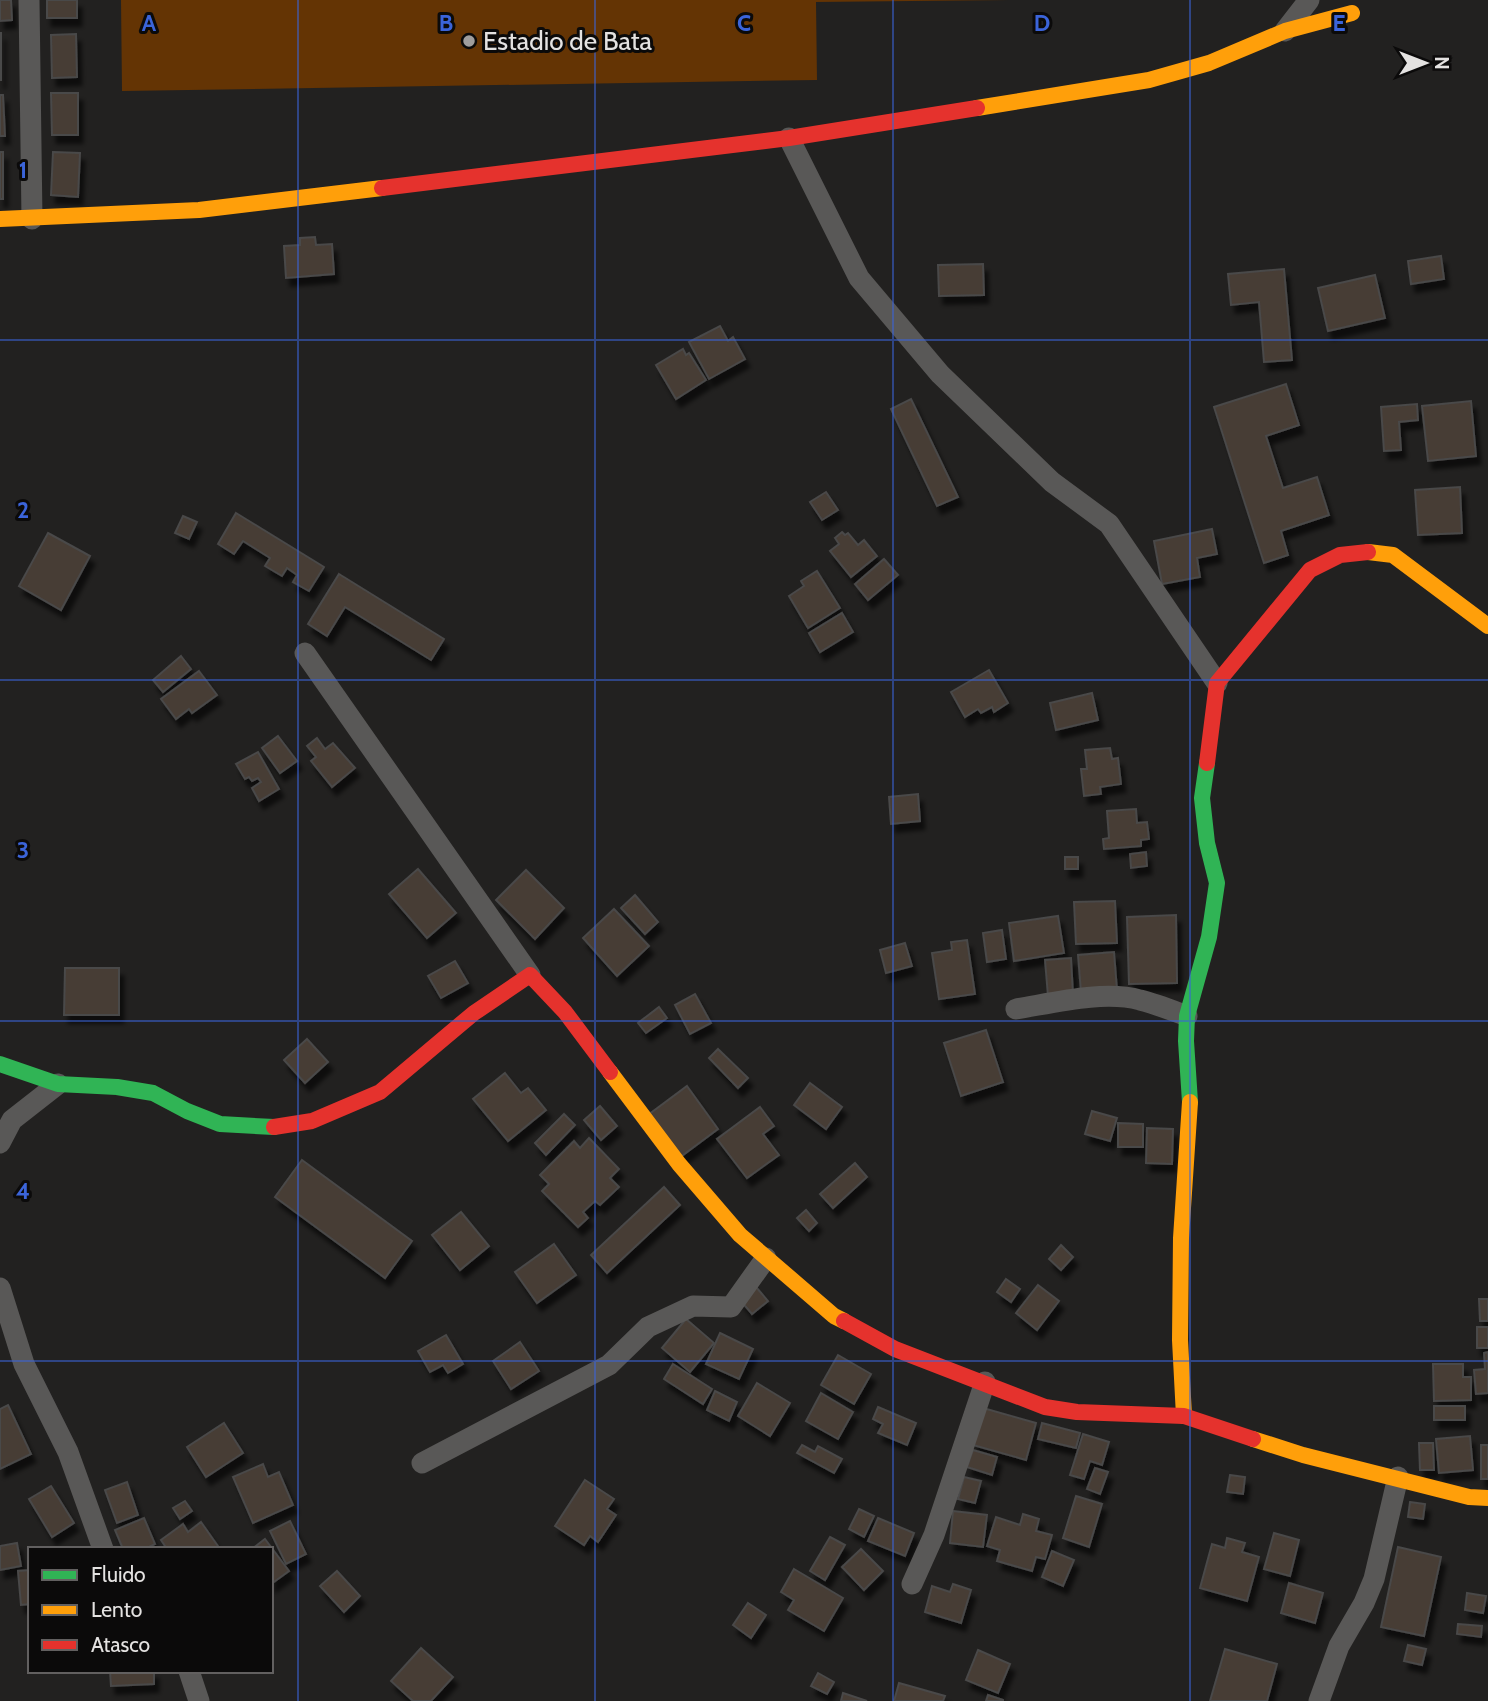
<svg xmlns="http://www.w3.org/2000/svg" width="1488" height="1701" font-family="Cabin,sans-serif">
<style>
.green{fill:#643404}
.building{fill:#463d36;stroke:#494848;stroke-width:2;filter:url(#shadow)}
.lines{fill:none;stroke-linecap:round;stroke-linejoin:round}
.street{stroke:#595857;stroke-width:21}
.fast{stroke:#30b455;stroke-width:16}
.slow{stroke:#ff9f0a;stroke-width:16}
.jam{stroke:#e5322d;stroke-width:16}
.grid{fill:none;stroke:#3b64d9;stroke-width:2;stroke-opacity:0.55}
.poi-dot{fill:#a09e9d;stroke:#0b0a0a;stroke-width:2.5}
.labels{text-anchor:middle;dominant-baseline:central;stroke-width:6;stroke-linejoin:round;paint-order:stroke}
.poi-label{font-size:26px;fill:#e4e2e1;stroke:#0b0a0a;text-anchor:start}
.grid-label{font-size:23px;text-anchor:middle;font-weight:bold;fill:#3b64d9;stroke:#0b0a0a;stroke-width:6;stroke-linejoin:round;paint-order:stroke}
</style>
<defs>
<filter id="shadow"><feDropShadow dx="4.5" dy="8" stdDeviation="2" flood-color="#0009"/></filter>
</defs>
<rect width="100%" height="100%" fill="#222120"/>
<!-- green -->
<path class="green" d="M121 0H1009L816 2 817 80 122 91Z"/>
<!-- building -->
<g class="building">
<path d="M0 0H11L12 20 0 21Z"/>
<rect x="47" y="0" width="30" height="18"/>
<rect x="0" y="33" width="1" height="47"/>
<path d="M76 34 77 77 52 78 51 35Z"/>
<path d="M51 93H78V135H52Z"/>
<path d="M0 95H3L5 136H0Z"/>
<rect x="0" y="152" width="3" height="47"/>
<path d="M53 152 80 153 78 197 51 195Z"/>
<path d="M315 237 316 245 332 244 334 274 286 278 284 246 300 245V238Z"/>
<path d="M1441 256 1444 279 1411 284 1408 261Z"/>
<path d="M983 264 984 295 939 296 938 265Z"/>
<path d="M1284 269 1292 360 1264 362 1259 302 1231 305 1228 274Z"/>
<path d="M1375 275 1385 318 1328 331 1318 288Z"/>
<path d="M720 326 728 341 733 337 745 359 709 379 689 342Z"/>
<path d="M683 349 686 355 689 353 706 380 676 399 656 365Z"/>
<path d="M1286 384 1299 425 1266 436 1283 488 1317 477 1329 515 1281 531 1288 555 1264 563 1214 407Z"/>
<path d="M911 399 958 497 937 506 891 409Z"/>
<path d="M1471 401 1476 456 1428 461 1422 406Z"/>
<path d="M1417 404 1418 420 1399 422 1401 450 1384 451 1381 407Z"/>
<path d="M1460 487 1462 533 1418 535 1415 490Z"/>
<path d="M826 492 838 510 822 520 810 502Z"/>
<path d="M236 513 324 567 309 591 293 582 297 575 287 568 282 576 265 566 270 558 243 541 234 554 218 544Z"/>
<path d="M183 516 197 522 189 539 175 533Z"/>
<path d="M1212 529 1217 554 1197 558 1200 577 1162 584 1154 541Z"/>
<path d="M842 532 845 535 848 533 858 545 864 540 877 556 851 577 830 551 839 544 835 538Z"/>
<path d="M48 533 90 556 61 610 19 586Z"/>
<path d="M884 559 898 575 868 600 855 584Z"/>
<path d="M817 571 840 608 808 628 789 596 804 586 801 581Z"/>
<path d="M339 574 444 639 431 660 345 607 327 636 308 624Z"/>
<path d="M842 613 853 632 820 652 809 633Z"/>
<path d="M181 656 191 669 163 692 153 680Z"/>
<path d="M989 670 1008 703 994 712 992 707 981 713 978 709 965 717 951 692Z"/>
<path d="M199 671 217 695 192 713 189 709 176 719 161 699Z"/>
<path d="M1092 693 1098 720 1056 730 1050 703Z"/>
<path d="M278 736 297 761 280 773 262 748Z"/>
<path d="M317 738 325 749 333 743 355 768 332 787 311 761 316 757 307 746Z"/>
<path d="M1110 748 1112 759 1118 758 1121 784 1100 787 1101 794 1084 796 1081 769H1087L1085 750Z"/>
<path d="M258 752 279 789 259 801 252 788 261 782 258 778 252 781 249 777 245 779 236 764Z"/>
<path d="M918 794 920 821 891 824 889 797Z"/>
<path d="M1136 809 1137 823 1147 822 1149 839 1141 840V846L1104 849 1103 839 1109 838 1107 811Z"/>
<path d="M1146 852 1147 866 1131 868 1130 854Z"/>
<rect x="1065" y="857" width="13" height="12"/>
<path d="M418 869 456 913 427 938 389 894Z"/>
<path d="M526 870 564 908 535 939 496 900Z"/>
<path d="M635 895 658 922 645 934 621 908Z"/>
<path d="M1115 901 1117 943 1076 944 1074 902Z"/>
<path d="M614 909 649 946 617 976 583 938Z"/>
<path d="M1176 915 1177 983 1129 984 1127 917Z"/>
<path d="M1058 916 1064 953 1014 961 1009 923Z"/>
<path d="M1002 930 1006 959 987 962 983 933Z"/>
<path d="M967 940 975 994 939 999 932 953 952 950 951 942Z"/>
<path d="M905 943 912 966 886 973 880 950Z"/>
<path d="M1114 952 1117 990 1081 992 1078 955Z"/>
<path d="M1071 958 1073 994 1048 996 1045 960Z"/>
<path d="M455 961 468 983 441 998 428 976Z"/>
<path d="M65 968H119V1015H64Z"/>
<path d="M695 994 711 1023 690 1034 675 1005Z"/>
<path d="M659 1007 667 1018 646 1033 638 1023Z"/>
<path d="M986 1030 1003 1082 961 1096 944 1043Z"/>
<path d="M307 1039 328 1062 305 1083 284 1060Z"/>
<path d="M718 1049 748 1078 738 1088 709 1058Z"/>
<path d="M505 1073 521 1093 528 1088 546 1110 508 1141 473 1099Z"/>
<path d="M810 1083 842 1107 826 1129 794 1105Z"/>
<path d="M687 1086 718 1129 679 1158 648 1115Z"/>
<path d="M600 1106 617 1126 601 1140 584 1120Z"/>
<path d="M760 1107 774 1126 763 1134 779 1155 747 1178 717 1139Z"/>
<path d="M1092 1111 1117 1118 1110 1141 1085 1134Z"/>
<path d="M564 1114 575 1125 546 1155 535 1143Z"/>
<path d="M1118 1123 1143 1124V1147H1118Z"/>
<path d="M1147 1128 1173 1129 1172 1164 1146 1163Z"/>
<path d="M589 1138 619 1169 610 1178 619 1187 600 1205 595 1201 583 1212 588 1218 578 1227 542 1191 549 1184 540 1175 574 1141 580 1148Z"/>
<path d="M302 1160 412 1241 385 1278 275 1197Z"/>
<path d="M855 1163 867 1177 833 1208 820 1194Z"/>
<path d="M664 1187 680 1205 607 1273 591 1255Z"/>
<path d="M806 1210 817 1223 809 1231 797 1218Z"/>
<path d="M461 1212 489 1246 460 1270 432 1235Z"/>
<path d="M554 1244 576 1275 537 1303 515 1272Z"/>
<path d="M1061 1245 1073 1257 1061 1270 1049 1259Z"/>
<path d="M1006 1279 1020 1289 1011 1302 997 1292Z"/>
<path d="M1038 1285 1059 1301 1037 1330 1016 1313Z"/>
<path d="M756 1287 768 1301 752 1314 740 1300Z"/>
<path d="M1479 1299H1488V1321H1480Z"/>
<path d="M686 1319 714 1343 690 1372 662 1348Z"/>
<rect x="1477" y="1327" width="11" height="21"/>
<path d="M720 1333 753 1349 739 1379 706 1364Z"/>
<path d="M446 1335 463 1364 448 1373 443 1365 430 1372 418 1351Z"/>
<path d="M520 1342 539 1371 511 1389 493 1361Z"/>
<path d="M1488 1352V1393L1476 1394 1474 1370 1485 1369 1484 1353Z"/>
<path d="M838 1355 871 1374 854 1404 821 1385Z"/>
<path d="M673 1364 712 1389 703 1404 664 1379Z"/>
<path d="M1433 1364H1463V1377H1471V1400L1434 1401Z"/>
<path d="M757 1383 790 1403 770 1436 738 1416Z"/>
<path d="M715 1391 737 1402 729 1421 707 1410Z"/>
<path d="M821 1393 853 1412 838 1439 806 1421Z"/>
<path d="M8 1405 31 1454 0 1469V1409Z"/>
<rect x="1434" y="1406" width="31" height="14"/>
<path d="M878 1407 916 1423 907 1445 878 1433 883 1424 873 1419Z"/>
<path d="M983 1408 1036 1423 1026 1460 973 1445Z"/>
<path d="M224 1423 243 1453 206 1477 187 1447Z"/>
<path d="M1042 1423 1080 1433 1076 1448 1038 1439Z"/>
<path d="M1083 1434 1109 1442 1102 1465 1090 1461 1084 1479 1070 1475Z"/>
<path d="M1470 1436 1473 1470 1439 1473 1436 1439Z"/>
<path d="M1419 1443H1433L1434 1470H1420Z"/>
<path d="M802 1445 815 1452 818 1446 842 1459 834 1473 797 1453Z"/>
<rect x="1481" y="1445" width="7" height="34"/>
<path d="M973 1450 997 1457 992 1475 967 1467Z"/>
<path d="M263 1464 268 1477 279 1472 293 1505 253 1523 233 1477Z"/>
<path d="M1095 1468 1108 1472 1100 1494 1087 1489Z"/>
<path d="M1230 1475 1245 1477 1243 1494 1227 1492Z"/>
<path d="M964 1477 981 1481 975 1503 958 1499Z"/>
<path d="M585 1480 614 1499 607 1509 616 1515 598 1542 590 1536 584 1545 555 1526Z"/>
<path d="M127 1482 138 1515 117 1523 105 1490Z"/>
<path d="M51 1486 74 1523 52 1537 29 1499Z"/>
<path d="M1076 1496 1102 1504 1089 1547 1063 1538Z"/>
<path d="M185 1501 192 1511 180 1519 173 1508Z"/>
<path d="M1410 1502 1425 1504 1423 1519 1408 1517Z"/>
<path d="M859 1509 874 1516 864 1537 849 1529Z"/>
<path d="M953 1511 987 1515 983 1547 950 1543Z"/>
<path d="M1023 1514 1039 1519 1036 1531 1052 1535 1045 1559 1036 1557 1032 1571 997 1561 1000 1550 987 1546 996 1517 1020 1525Z"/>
<path d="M144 1518 155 1544 145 1549H123L115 1530Z"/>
<path d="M878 1518 914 1533 905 1556 868 1541Z"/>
<path d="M290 1521 306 1554 286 1564 270 1531Z"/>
<path d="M201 1522 220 1549H167L161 1540 183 1524 188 1532Z"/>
<path d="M1274 1533 1299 1540 1290 1576 1264 1569Z"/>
<path d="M830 1537 845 1545 825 1580 810 1571Z"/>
<path d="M1227 1538 1245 1543 1242 1552 1259 1557 1247 1601 1200 1588 1212 1544 1225 1548Z"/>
<path d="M265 1539 289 1571 271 1584V1549H252Z"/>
<path d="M17 1543 21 1566 0 1570V1546Z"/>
<path d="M1398 1547 1441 1557 1424 1636 1381 1627Z"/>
<path d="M861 1549 883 1571 864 1590 842 1567Z"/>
<path d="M1052 1551 1074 1560 1063 1586 1042 1577Z"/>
<path d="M794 1569 843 1598 824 1631 788 1610 794 1600 781 1592Z"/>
<path d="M30 1570V1604L21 1605 18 1571Z"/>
<path d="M337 1571 360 1596 344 1612 320 1586Z"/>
<path d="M1289 1583 1323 1593 1315 1623 1281 1613Z"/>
<path d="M953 1584 971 1590 961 1623 925 1612 932 1586 950 1592Z"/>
<path d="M1467 1593 1486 1596 1483 1613 1465 1610Z"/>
<path d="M748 1603 766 1615 751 1638 733 1625Z"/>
<path d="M1458 1624 1482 1626 1481 1637 1457 1634Z"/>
<path d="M1408 1645 1426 1649 1422 1665 1404 1661Z"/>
<path d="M421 1648 453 1677 431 1701H413L391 1681Z"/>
<path d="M1225 1649 1277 1664 1267 1701H1210Z"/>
<path d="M978 1650 1010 1664 998 1693 966 1680Z"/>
<path d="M110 1671H154V1684L111 1686Z"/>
<path d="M818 1673 834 1682 827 1694 811 1686Z"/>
<path d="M899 1683 945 1696 943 1701H894Z"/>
<path d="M843 1693 867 1701H841Z"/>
<path d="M988 1695 1003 1700V1701H986Z"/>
</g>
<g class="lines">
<!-- street -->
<g class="street">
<path d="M29 0 32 219"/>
<path d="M1285 31 1309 0"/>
<path d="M789 138 859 278 940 374 1052 482 1109 524 1217 683"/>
<path d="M305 653 530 975"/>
<path d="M1016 1009C1053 1003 1104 990 1140 1000 1156 1004 1171 1010 1187 1016"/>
<path d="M0 1143 12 1120 58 1084"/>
<path d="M0 1288 24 1364 68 1452 103 1549"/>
<path d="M422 1463 609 1365 648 1327 693 1306 731 1307 766 1258"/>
<path d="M912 1584 934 1535 985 1382"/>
<path d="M189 1671 199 1701"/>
<path d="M1319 1701 1339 1646 1364 1603 1374 1579 1398 1477"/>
</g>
<!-- fast -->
<g class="fast">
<path d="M0 1064 58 1084 117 1087 153 1093 187 1111 220 1124 274 1127"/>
<path d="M1190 1102 1186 1041 1187 1016 1209 937 1217 883 1207 843 1202 798 1207 763"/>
</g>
<!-- slow -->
<g class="slow">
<path d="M977 108 1149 80 1209 63 1285 31 1352 13"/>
<path d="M0 219 199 210 382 188"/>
<path d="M1368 552 1393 555 1488 626"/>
<path d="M610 1072 679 1164 740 1235 834 1316 844 1321"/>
<path d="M1184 1416 1180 1340 1181 1238 1190 1102"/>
<path d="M1253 1439 1303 1455 1469 1497 1488 1498"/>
</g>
<!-- jam -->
<g class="jam">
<path d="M382 188 789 138 977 108"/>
<path d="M1207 763 1217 683 1310 570 1340 555 1368 552"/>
<path d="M274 1127 312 1121 380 1092 474 1013 530 975 565 1012 610 1072"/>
<path d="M844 1321 895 1349 1045 1407 1077 1412 1184 1416 1253 1439"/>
</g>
</g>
<!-- grid -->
<path class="grid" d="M298 0V1701M595 0V1701M893 0V1701M1190 0V1701M0 340H1488M0 680H1488M0 1021H1488M0 1361H1488"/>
<!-- markers -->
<circle class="poi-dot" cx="469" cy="41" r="7"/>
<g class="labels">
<!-- poi labels -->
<g class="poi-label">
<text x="483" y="41">Estadio de Bata</text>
</g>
</g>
<g class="grid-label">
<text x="149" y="31">A</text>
<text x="446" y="31">B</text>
<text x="744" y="31">C</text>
<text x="1042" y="31">D</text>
<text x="1339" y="31">E</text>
<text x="23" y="178">1</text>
<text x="23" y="518">2</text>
<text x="23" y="858">3</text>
<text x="23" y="1199">4</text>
</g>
<!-- legend -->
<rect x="28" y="1547" width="245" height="126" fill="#0b0a0a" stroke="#626060" stroke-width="2"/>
<rect x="42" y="1570" width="35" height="10" fill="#30b455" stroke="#626060" stroke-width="2"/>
<text x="91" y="1582" font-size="21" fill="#e4e2e1">Fluido</text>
<rect x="42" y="1605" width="35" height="10" fill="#ff9f0a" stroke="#626060" stroke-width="2"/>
<text x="91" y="1617" font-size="21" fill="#e4e2e1">Lento</text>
<rect x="42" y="1640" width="35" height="10" fill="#e5322d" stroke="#626060" stroke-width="2"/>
<text x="91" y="1652" font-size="21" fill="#e4e2e1">Atasco</text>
<!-- north arrow -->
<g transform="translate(1425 63) rotate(90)" stroke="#0b0a0a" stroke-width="5" paint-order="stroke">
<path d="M0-5L12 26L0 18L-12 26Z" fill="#e4e2e1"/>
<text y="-10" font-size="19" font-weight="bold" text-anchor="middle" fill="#e4e2e1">N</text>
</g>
</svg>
